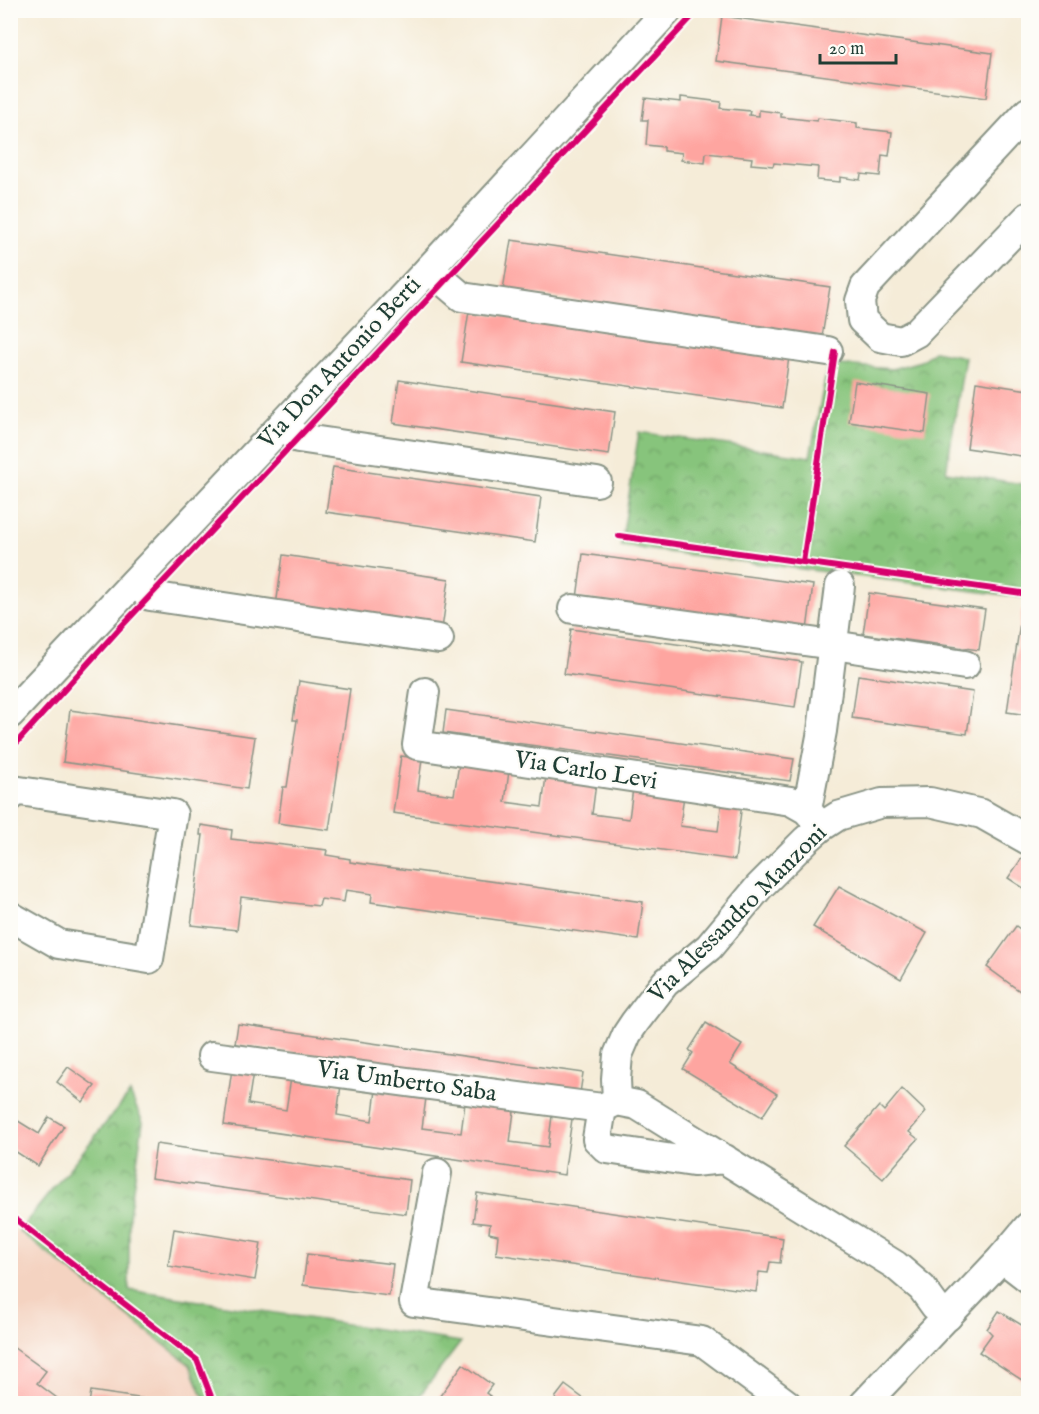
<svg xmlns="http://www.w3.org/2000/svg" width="1039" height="1414" font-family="'IM FELL English',serif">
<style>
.built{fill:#f4d3c1}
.park{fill:url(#park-crowns);stroke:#538058;stroke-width:1.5}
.building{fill:#fea5a0}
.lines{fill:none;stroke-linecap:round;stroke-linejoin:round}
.minor-casing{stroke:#8a9486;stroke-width:32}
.minor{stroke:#fff;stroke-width:28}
.cycleway-casing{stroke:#fdfcf7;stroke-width:10}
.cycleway{stroke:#d6006c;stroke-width:6}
.labels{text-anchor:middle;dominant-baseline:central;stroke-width:4.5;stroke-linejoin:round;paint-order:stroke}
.street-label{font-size:24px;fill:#1f3d34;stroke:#fdfcf7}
</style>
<defs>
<pattern id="park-crowns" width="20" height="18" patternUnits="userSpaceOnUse" patternTransform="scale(1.5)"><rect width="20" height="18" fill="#87c47b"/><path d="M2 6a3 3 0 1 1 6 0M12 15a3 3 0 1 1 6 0" fill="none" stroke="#6ea066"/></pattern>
</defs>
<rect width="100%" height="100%" fill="#fdfcf7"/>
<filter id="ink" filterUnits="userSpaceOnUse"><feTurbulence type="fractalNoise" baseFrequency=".0167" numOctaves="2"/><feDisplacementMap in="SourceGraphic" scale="12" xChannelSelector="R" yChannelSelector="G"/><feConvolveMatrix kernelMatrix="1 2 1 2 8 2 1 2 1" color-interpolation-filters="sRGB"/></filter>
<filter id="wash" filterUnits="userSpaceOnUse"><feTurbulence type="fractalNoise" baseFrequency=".008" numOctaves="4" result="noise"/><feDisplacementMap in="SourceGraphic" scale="24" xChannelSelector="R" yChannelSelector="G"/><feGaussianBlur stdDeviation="1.35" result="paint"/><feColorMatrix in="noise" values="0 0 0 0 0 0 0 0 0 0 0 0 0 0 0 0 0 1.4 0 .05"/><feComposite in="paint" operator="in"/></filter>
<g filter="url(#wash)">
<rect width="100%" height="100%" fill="#f5ecd8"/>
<!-- built -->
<path class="built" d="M10 1226 190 1365 206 1403H11Z"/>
<!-- park -->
<g class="park">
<path d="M934 351 965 357 946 472 1028 485V598L621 546 639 432 810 457 828 364 892 369 921 361Z"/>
<path d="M130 1093 143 1122 129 1216V1290L461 1342 414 1403H206L190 1365 19 1231Z"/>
</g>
<g id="blocks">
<!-- building -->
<g class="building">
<path d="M722 16 992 53 986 98 716 61Z"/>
<path d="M681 97 721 102 720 108 750 111 749 115 759 116V110L781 113V117L817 121 818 118 857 123V128L892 132 889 156 882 155 880 176 861 174 860 180 840 177V182L817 180 818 167 774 163 773 166 751 164 752 158 706 153 705 163 681 160 682 153 664 151V147L646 145 648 120H642L645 98 681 102Z"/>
<path d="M511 240 830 287 822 337 503 290Z"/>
<path d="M469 311 789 357 782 408 461 362Z"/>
<path d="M399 380 615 412 609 455 393 423Z"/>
<path d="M855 382 930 394 925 433 849 422Z"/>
<path d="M976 382 1028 390V457L967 448Z"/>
<path d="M333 467 541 497 535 542 326 512Z"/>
<path d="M583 554 813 585 807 630 577 598Z"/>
<path d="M283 555 449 579 442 629 276 606Z"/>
<path d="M869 593 985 609 979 650 863 634Z"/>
<path d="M1022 609 1028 610V715L1007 712Z"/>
<path d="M571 629 802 662 795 707 564 674Z"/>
<path d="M858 675 973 692 967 734 852 718Z"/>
<path d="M299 681 350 689 329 830 278 823 283 787H287L297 720H293Z"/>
<path d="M70 710 255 737 247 789 63 762Z"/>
<path d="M446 710 794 759 790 781 443 733Z"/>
<path d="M401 756 422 759 418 790 454 795 459 764 509 771 505 802 542 807 546 776 596 783 592 814 629 819 633 788 684 795 680 826 718 831 722 800 742 803 735 860 393 813Z"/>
<path d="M201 825 232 830 231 839 327 850 326 855 350 859V862L643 902 638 940 371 902 372 894 346 890 344 902 321 899 319 906 241 897 237 930 191 925 203 835H200Z"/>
<path d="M1022 858 1028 862V891L1008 878Z"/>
<path d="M839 886 927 933 901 979 813 927Z"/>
<path d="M1016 926 1028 935V944L1027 946 1028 948V997L987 967Z"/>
<path d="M706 1023 742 1045 730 1064 777 1094 762 1117 683 1069 693 1053 689 1050Z"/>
<path d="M238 1024 583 1073 580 1093 235 1044Z"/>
<path d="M68 1067 95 1086 83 1102 57 1082Z"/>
<path d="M232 1069 253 1072 248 1104 286 1110 291 1078 341 1085 337 1115 372 1121 376 1090 426 1098 422 1128 461 1133 465 1103 514 1111 510 1142 548 1147 552 1116 572 1119 564 1175 224 1125Z"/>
<path d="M902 1089 926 1112 909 1132 918 1139 883 1179 844 1146 879 1106 884 1111Z"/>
<path d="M10 1116 39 1134 49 1117 64 1126 38 1166 10 1148Z"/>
<path d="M156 1144 410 1180 406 1214 151 1178Z"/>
<path d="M477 1193 783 1238 780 1263 770 1262 768 1273 759 1272 756 1292 496 1254 498 1235 489 1233 490 1224 473 1222Z"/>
<path d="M174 1229 261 1243 255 1280 168 1266Z"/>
<path d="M307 1254 393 1264 389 1296 303 1285Z"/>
<path d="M999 1311 1028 1329V1384L979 1352 992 1334 987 1329Z"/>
<path d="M10 1345 46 1371 37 1383 65 1404H10Z"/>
<path d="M463 1364 492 1385 486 1393 501 1404H434Z"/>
<path d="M565 1385 584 1399 581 1404H561L555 1398Z"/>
<path d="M91 1391 165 1402V1404H89Z"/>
</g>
</g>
</g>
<g filter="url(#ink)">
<use href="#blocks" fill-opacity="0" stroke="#8a9486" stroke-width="1.5"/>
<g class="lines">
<!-- minor casing -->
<g class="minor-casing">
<g id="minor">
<path d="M1028 112 865 287 860 301 862 320 880 337 901 341 916 333 1028 217"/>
<path d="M429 269 462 297 828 351"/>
<path d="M282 425 298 438 597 482"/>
<path d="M134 583 150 596 439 639"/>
<path d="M573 609 833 645 965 665"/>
<path d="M425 692 417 745 791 801 807 810 821 827"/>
<path d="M10 714 429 269 668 10"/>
<path d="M10 797 13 790 173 814 149 959 59 944 10 916"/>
<path d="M807 810 822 731 840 586"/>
<path d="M212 1056 602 1108"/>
<path d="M617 1101 616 1079 618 1055 627 1034 635 1022 665 983 709 947 759 887 806 840 821 827 838 816 882 803 930 802 982 814 1028 840"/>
<path d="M725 1159 693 1162 607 1149 597 1139 602 1108 617 1101 637 1105 895 1265 922 1288 935 1306 948 1316"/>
<path d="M437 1173 414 1302 702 1341 787 1404"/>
<path d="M1002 1258 1028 1278"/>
<path d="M864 1404 1002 1258 1028 1227"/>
</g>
</g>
<!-- minor -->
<use href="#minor" class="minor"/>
<!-- cycleway casing -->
<g class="cycleway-casing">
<g id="cycleway">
<path d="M619 536 1028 594"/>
<path d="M803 562 835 352"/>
<path d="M10 750 118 630 225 516 698 10"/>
<path d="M10 1216 19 1222 197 1360 214 1404"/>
</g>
</g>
<!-- cycleway -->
<use href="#cycleway" class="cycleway"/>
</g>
</g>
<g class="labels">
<!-- street labels -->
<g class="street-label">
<text transform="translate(340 363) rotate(-47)">Via Don Antonio Berti</text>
<text transform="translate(586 771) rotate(9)">Via Carlo Levi</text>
<text transform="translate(738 914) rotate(-45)">Via Alessandro Manzoni</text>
<text transform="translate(407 1082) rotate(8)">Via Umberto Saba</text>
</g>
</g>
<!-- margin -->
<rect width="1039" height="1414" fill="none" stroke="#fdfcf7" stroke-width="36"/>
<!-- scale -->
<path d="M820 54v9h76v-9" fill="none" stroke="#1f3d34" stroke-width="3"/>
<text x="829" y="54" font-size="18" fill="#1f3d34" stroke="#fdfcf7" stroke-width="4.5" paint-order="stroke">20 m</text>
</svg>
